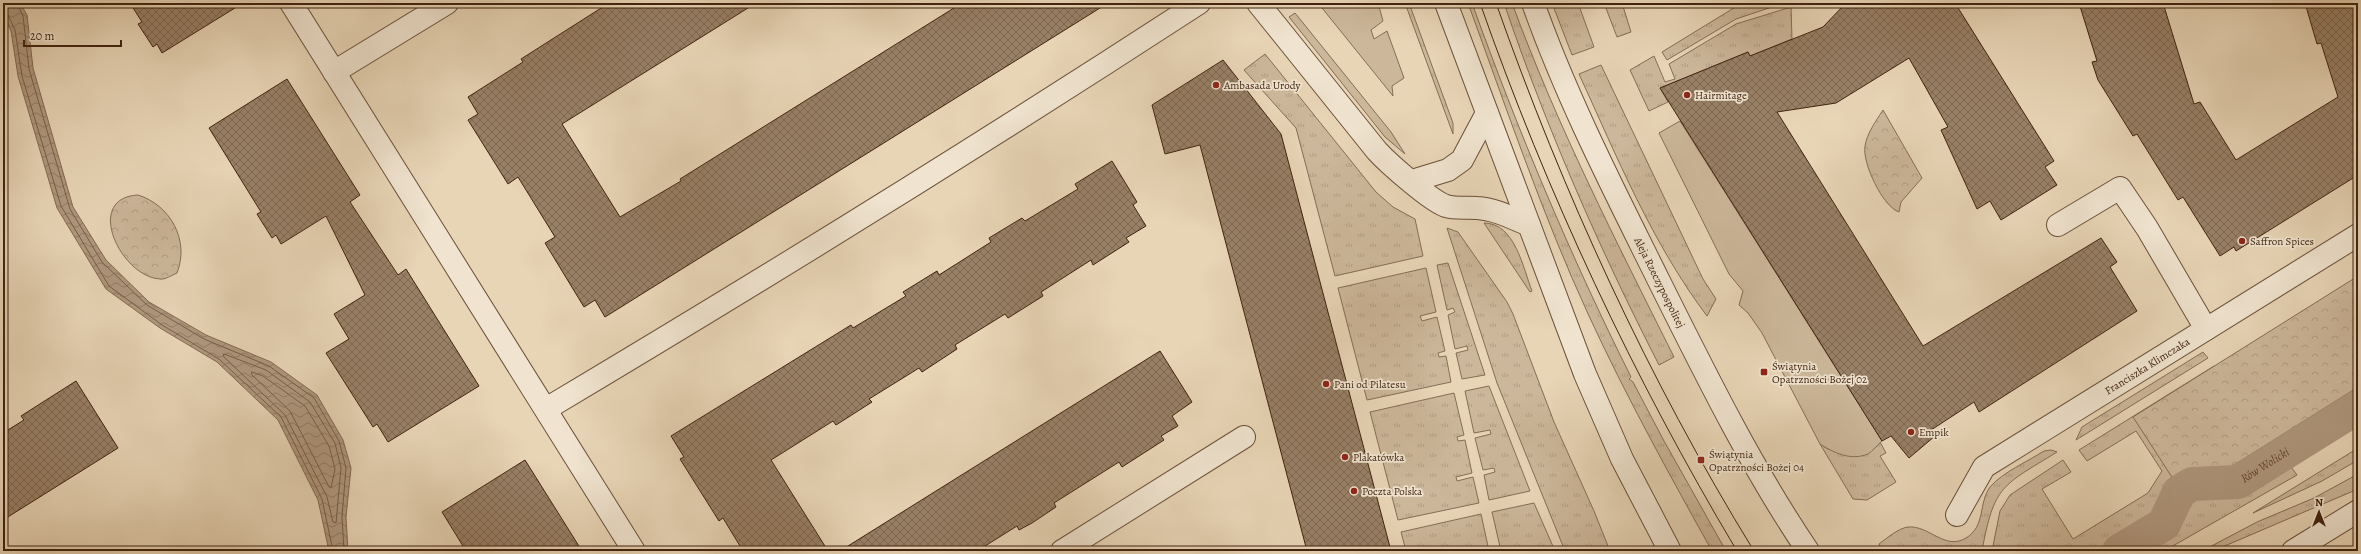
<svg xmlns="http://www.w3.org/2000/svg" width="2361" height="554" font-family="Alegreya,serif">
<style>
.grass{fill:url(#grass-tufts);stroke:#866d55}
.park{fill:url(#park-crowns);stroke:#866d55}
.garden{fill:#ccb79a;stroke:#866d55}
.water{fill:url(#water-waves);stroke:#836952}
.lines{fill:none;stroke-linecap:round;stroke-linejoin:round}
.shore{stroke:#785e47;stroke-width:1}
.canal{stroke:#af987e;stroke-width:34}
.building{fill:url(#building-cross-hatch);stroke:#412310}
.minor-casing{stroke:#6b503a;stroke-width:24}
.minor{stroke:#f0e4d0;stroke-width:22}
.tram{stroke:#412310;stroke-width:1}
.poi-dot{fill:#8f2418;stroke:#f0e4d0;stroke-width:1.5}
.labels{text-anchor:middle;dominant-baseline:central;stroke-width:3.5;stroke-linejoin:round;paint-order:stroke}
.poi-label{font-size:11px;fill:#412310;stroke:#f0e4d0;text-anchor:start}
.street-label{font-size:11px;fill:#412310;stroke:#f0e4d0}
.water-label{font-size:12px;font-style:italic;fill:#624631;stroke:#f0e4d0}
</style>
<defs>
<pattern id="grass-tufts" width="24" height="20" patternUnits="userSpaceOnUse"><rect width="24" height="20" fill="#ccb79a"/><path d="M3 7l-1-3M5 7V3M7 7l1-3M15 17l-1-3M17 17v-4M19 17l1-3" fill="none" stroke="#b09d84"/></pattern>
<pattern id="park-crowns" width="20" height="18" patternUnits="userSpaceOnUse"><rect width="20" height="18" fill="#ccb79a"/><path d="M2 6a3 3 0 1 1 6 0M12 15a3 3 0 1 1 6 0" fill="none" stroke="#b09d84"/></pattern>
<pattern id="water-waves" width="16" height="10" patternUnits="userSpaceOnUse"><rect width="16" height="10" fill="#af987e"/><path d="M0 5q4-4 8 0t8 0" fill="none" stroke="#907c66"/></pattern>
<pattern id="building-cross-hatch" width="8" height="8" patternUnits="userSpaceOnUse"><rect width="8" height="8" fill="#988066"/><path d="M0 0l8 8M0 8l8-8" fill="none" stroke="#7e6853"/></pattern>
</defs>
<rect width="100%" height="100%" fill="#e8d5b6"/>
<filter id="stains"><feTurbulence type="fractalNoise" baseFrequency=".005" numOctaves="4"/><feColorMatrix values="0 0 0 0 .2 0 0 0 0 .09 0 0 0 0 .02 0 0 0 .5 -.17"/></filter>
<radialGradient id="worn" r=".72"><stop offset=".6" stop-color="#630" stop-opacity="0"/><stop offset="1" stop-color="#630" stop-opacity=".3"/></radialGradient>
<!-- grass -->
<g class="grass">
<path d="M1405 3H1409L1453 123V134Z"/>
<path d="M1468 3H1472C1518 131 1570 255 1631 377L1629 379 1633 382 1664 441 1726 551H1712C1669 474 1626 396 1589 316 1542 214 1506 107 1468 3Z"/>
<path d="M1504 3H1512C1557 126 1616 241 1674 357L1659 365C1599 248 1546 127 1504 3Z"/>
<path d="M1552 3H1578L1594 47 1572 55Z"/>
<path d="M1604 3H1622L1631 32 1617 37Z"/>
<path d="M1742 3H1784L1736 19 1667 60 1662 52Z"/>
<path d="M1791 7 1792 39 1750 56 1748 52 1660 88 1668 102 1649 111 1630 70 1654 56 1665 82 1675 79 1669 64 1736 24Z"/>
<path d="M1265 54 1376 192 1393 207 1415 219 1423 256 1335 276 1296 128 1244 70Z"/>
<path d="M1601 65 1703 279 1716 299 1707 316C1652 243 1617 157 1579 74Z"/>
<path d="M1484 223C1515 223 1523 268 1532 291L1530 292Z"/>
<path d="M1447 228 1458 232 1507 302 1513 314 1554 422 1594 511 1610 551H1565L1497 383Z"/>
<path d="M1448 263 1485 375 1462 379 1456 353 1468 350 1467 346 1455 349 1448 315 1455 312 1453 308 1447 310 1437 265Z"/>
<path d="M1426 268 1436 312 1420 316 1422 321 1437 317 1445 351 1438 353 1439 357 1446 356 1451 382 1367 400 1338 288Z"/>
<path d="M2203 352 2208 358 2076 440 2082 427Z"/>
<path d="M2214 366 2271 441 2217 475 2195 478 2176 490 2166 508 2096 551H1992L2000 511 2010 495 2063 460 2071 472 2042 489 2073 539 2148 493 2162 471 2136 431 2087 461 2079 450Z"/>
<path d="M1489 386 1530 491 1489 500 1484 475 1495 472 1494 468 1483 470 1475 438 1491 434 1490 430 1474 433 1465 391Z"/>
<path d="M1454 393 1464 435 1457 437 1458 441 1465 440 1472 473 1456 477 1457 481 1473 477 1479 503 1398 520 1370 412Z"/>
<path d="M1880 442 1886 453 1880 456 1896 482 1867 500 1853 499 1820 444 1828 449 1875 448Z"/>
<path d="M2358 448V460L2322 481 2253 513Z"/>
<path d="M2051 450 2057 452C2002 486 1994 485 1982 551H1882L1879 544C1887 538 1899 528 1908 527 1929 525 1945 551 1966 538 1986 526 1978 504 1990 487 2003 472 2027 462 2044 451Z"/>
<path d="M2285 459 2297 475 2164 551H2138L2169 532 2181 498 2197 485 2203 484 2231 492Z"/>
<path d="M2358 474V489L2213 551H2202L2257 522 2314 498Z"/>
<path d="M1534 503 1555 551H1501L1492 512Z"/>
<path d="M1481 514 1489 551H1406L1401 532Z"/>
</g>
<!-- park -->
<g class="park">
<path d="M1883 110 1922 178 1901 202 1899 212C1883 207 1862 163 1865 146 1867 133 1876 121 1883 110Z"/>
<path d="M138 195C170 205 190 240 177 273 172 275 165 280 160 279 121 277 83 198 138 195Z"/>
<path d="M2358 276V387L2218 475H2192L2177 485 2133 417Z"/>
</g>
<!-- garden -->
<g class="garden">
<path d="M1318 3H1378L1383 21 1371 30 1374 39 1387 31 1404 78 1392 86 1393 96Z"/>
<path d="M1295 13 1391 132 1405 154 1385 137 1289 17Z"/>
<path d="M1680 121 1882 441C1877 445 1873 451 1868 454 1851 461 1834 453 1820 444L1762 333 1748 313 1739 305 1743 291 1729 274 1659 133Z"/>
</g>
<!-- water -->
<path class="water" d="M3 3H20L27 15 33 68 73 207 106 260 149 302 206 335 271 362 317 395 343 440 351 468 346 517 348 551H329L318 500 278 420 217 362 160 328 106 289 57 208 18 76 11 31 3 13Z"/>
<g class="lines">
<!-- shore -->
<g class="shore">
<path d="M17 3 23 16 29 69 70 209 102 262 147 305 204 339 269 366 314 398 339 441 346 468 342 517 344 551"/>
<path d="M3 12 8 15 15 30 22 76 61 206 109 286 162 325 219 359 281 417 322 499 333 551"/>
<path d="M224 354 266 370 310 402 335 443 341 468 336 523 333 522 327 497 285 415 224 357Z"/>
<path d="M252 372 263 376 305 406 329 446 335 469 331 488 329 487 290 411 252 375Z"/>
</g>
<!-- canal -->
<path class="canal" id="s1" d="M2119 551 2164 524 2179 492 2192 484 2238 482 2358 407"/>
</g>
<!-- building -->
<g class="building">
<path d="M130 3H243L162 53 157 44 153 47 138 24 142 22Z"/>
<path d="M609 3H756L562 124 620 217 681 181 680 179 962 3H1108L605 317 595 300 584 307 545 243 555 237 518 177 508 184 468 120 478 114 468 97 523 62 521 59Z"/>
<path d="M1846 3H1955L2054 161 2045 167 2057 185 2001 220 1990 201 1977 209 1941 130 1948 127 1909 58 1836 103 1777 112 1923 346 2101 238 2117 262 2110 267 2137 311 1979 412 1974 402 1931 430 1935 436 1909 458 1891 436 1882 441 1660 88 1748 52 1750 56 1823 27Z"/>
<path d="M2079 3H2163L2194 104 2200 102 2236 160 2338 97 2321 43 2317 44 2305 3H2358V175L2236 251 2234 247 2220 256 2183 197 2178 200 2137 134 2133 136 2098 80 2092 62 2097 61Z"/>
<path d="M1223 60 1281 134 1391 551H1307L1200 145 1165 154 1152 105Z"/>
<path d="M287 79 360 195 350 202 398 275 406 269 479 386 388 442 377 424 373 427 326 353 349 339 334 314 365 295 326 216 281 244 276 235 272 238 257 214 261 212 209 128Z"/>
<path d="M1112 161 1137 202 1133 205 1146 226 1126 238 1129 242 1093 265 1091 260 1041 292 1043 296 1008 318 1005 314 955 345 957 349 922 372 919 368 869 399 872 402 836 425 833 421 771 460 828 551H743L723 518 719 521 680 459 684 457 671 436 851 325 853 328 906 296 903 292 937 271 939 275 991 242 989 238 1022 218 1025 221 1078 189 1075 184Z"/>
<path d="M1160 351 1192 402 1172 416 1178 426 1161 436 1164 440 1122 467 1119 462 1054 503 1056 507 1032 523 1019 530 1017 526 977 551H840Z"/>
<path d="M76 381 118 448 3 520V433L24 420 21 416Z"/>
<path d="M525 460 582 551H466L442 512Z"/>
</g>
<g class="lines">
<!-- minor casing -->
<g class="minor-casing">
<g id="minor">
<path d="M291 3 634 551"/>
<path d="M1258 3 1377 151C1389 164 1431 201 1446 206 1456 209 1466 207 1477 208 1495 209 1512 218 1529 225"/>
<path d="M1446 3 1585 374 1622 459 1670 551"/>
<path id="s2" d="M1533 3C1567 99 1614 190 1659 281 1705 373 1750 465 1808 551"/>
<path d="M334 72 447 3"/>
<path d="M1412 181 1448 170 1462 160 1487 113"/>
<path d="M2058 225 2120 188 2147 228 2206 329"/>
<path d="M546 409C766 278 984 143 1199 3"/>
<path id="s3" d="M1957 515 1984 467 2358 235"/>
<path d="M1062 551 1244 437"/>
<path d="M2293 551 2358 511"/>
</g>
</g>
<!-- minor -->
<use href="#minor" class="minor"/>
<!-- tram -->
<g class="tram">
<path d="M1480 3C1547 194 1633 377 1737 551"/>
<path d="M1496 3C1563 193 1648 379 1754 551"/>
</g>
</g>
<!-- markers -->
<g class="poi-dot">
<circle cx="1216" cy="85" r="4"/>
<circle cx="1687" cy="95" r="4"/>
<circle cx="2242" cy="241" r="4"/>
<rect x="1760" y="368" width="8" height="8" rx="2"/>
<circle cx="1326" cy="384" r="4"/>
<circle cx="1911" cy="432" r="4"/>
<circle cx="1345" cy="457" r="4"/>
<rect x="1697" y="456" width="8" height="8" rx="2"/>
<circle cx="1354" cy="491" r="4"/>
</g>
<g class="labels">
<!-- poi labels -->
<g class="poi-label">
<text x="1224" y="85">Ambasada Urody</text>
<text x="1695" y="95">Hairmitage</text>
<text x="2250" y="241">Saffron Spices</text>
<text x="1772" y="366">Świątynia<tspan x="1772" dy="13">Opatrzności Bożej 02</tspan></text>
<text x="1334" y="384">Pani od Pilatesu</text>
<text x="1919" y="432">Empik</text>
<text x="1709" y="454">Świątynia<tspan x="1709" dy="13">Opatrzności Bożej 04</tspan></text>
<text x="1353" y="457">Plakatówka</text>
<text x="1362" y="491">Poczta Polska</text>
</g>
<!-- street labels -->
<g class="street-label">
<text stroke="none"><textPath href="#s2" startOffset="307">Aleja Rzeczypospolitej</textPath></text>
<text stroke="none"><textPath href="#s3" startOffset="247">Franciszka Klimczaka</textPath></text>
</g>
<!-- water labels -->
<g class="water-label">
<text stroke="none"><textPath href="#s1" startOffset="181">Rów Wolicki</textPath></text>
</g>
</g>
<!-- margin -->
<rect width="2361" height="554" fill="none" stroke="#e8d5b6" stroke-width="16"/>
<rect x="4" y="4" width="2353" height="546" fill="none" stroke="#412310" stroke-width="2"/>
<rect x="8" y="8" width="2345" height="538" fill="none" stroke="#412310"/>
<!-- north arrow -->
<g transform="translate(2319 512)" stroke="#f0e4d0" stroke-width="3" paint-order="stroke">
<path d="M0-3L7 15L0 10L-7 15Z" fill="#412310"/>
<text y="-6" font-size="11" font-weight="bold" text-anchor="middle" fill="#412310">N</text>
</g>
<!-- scale -->
<path d="M24 40v6h97v-6" fill="none" stroke="#412310" stroke-width="2"/>
<text x="30" y="40" font-size="12" fill="#412310" stroke="#f0e4d0" stroke-width="3" paint-order="stroke">20 m</text>
<rect width="100%" height="100%" filter="url(#stains)"/>
<rect width="100%" height="100%" fill="url(#worn)"/>
</svg>
